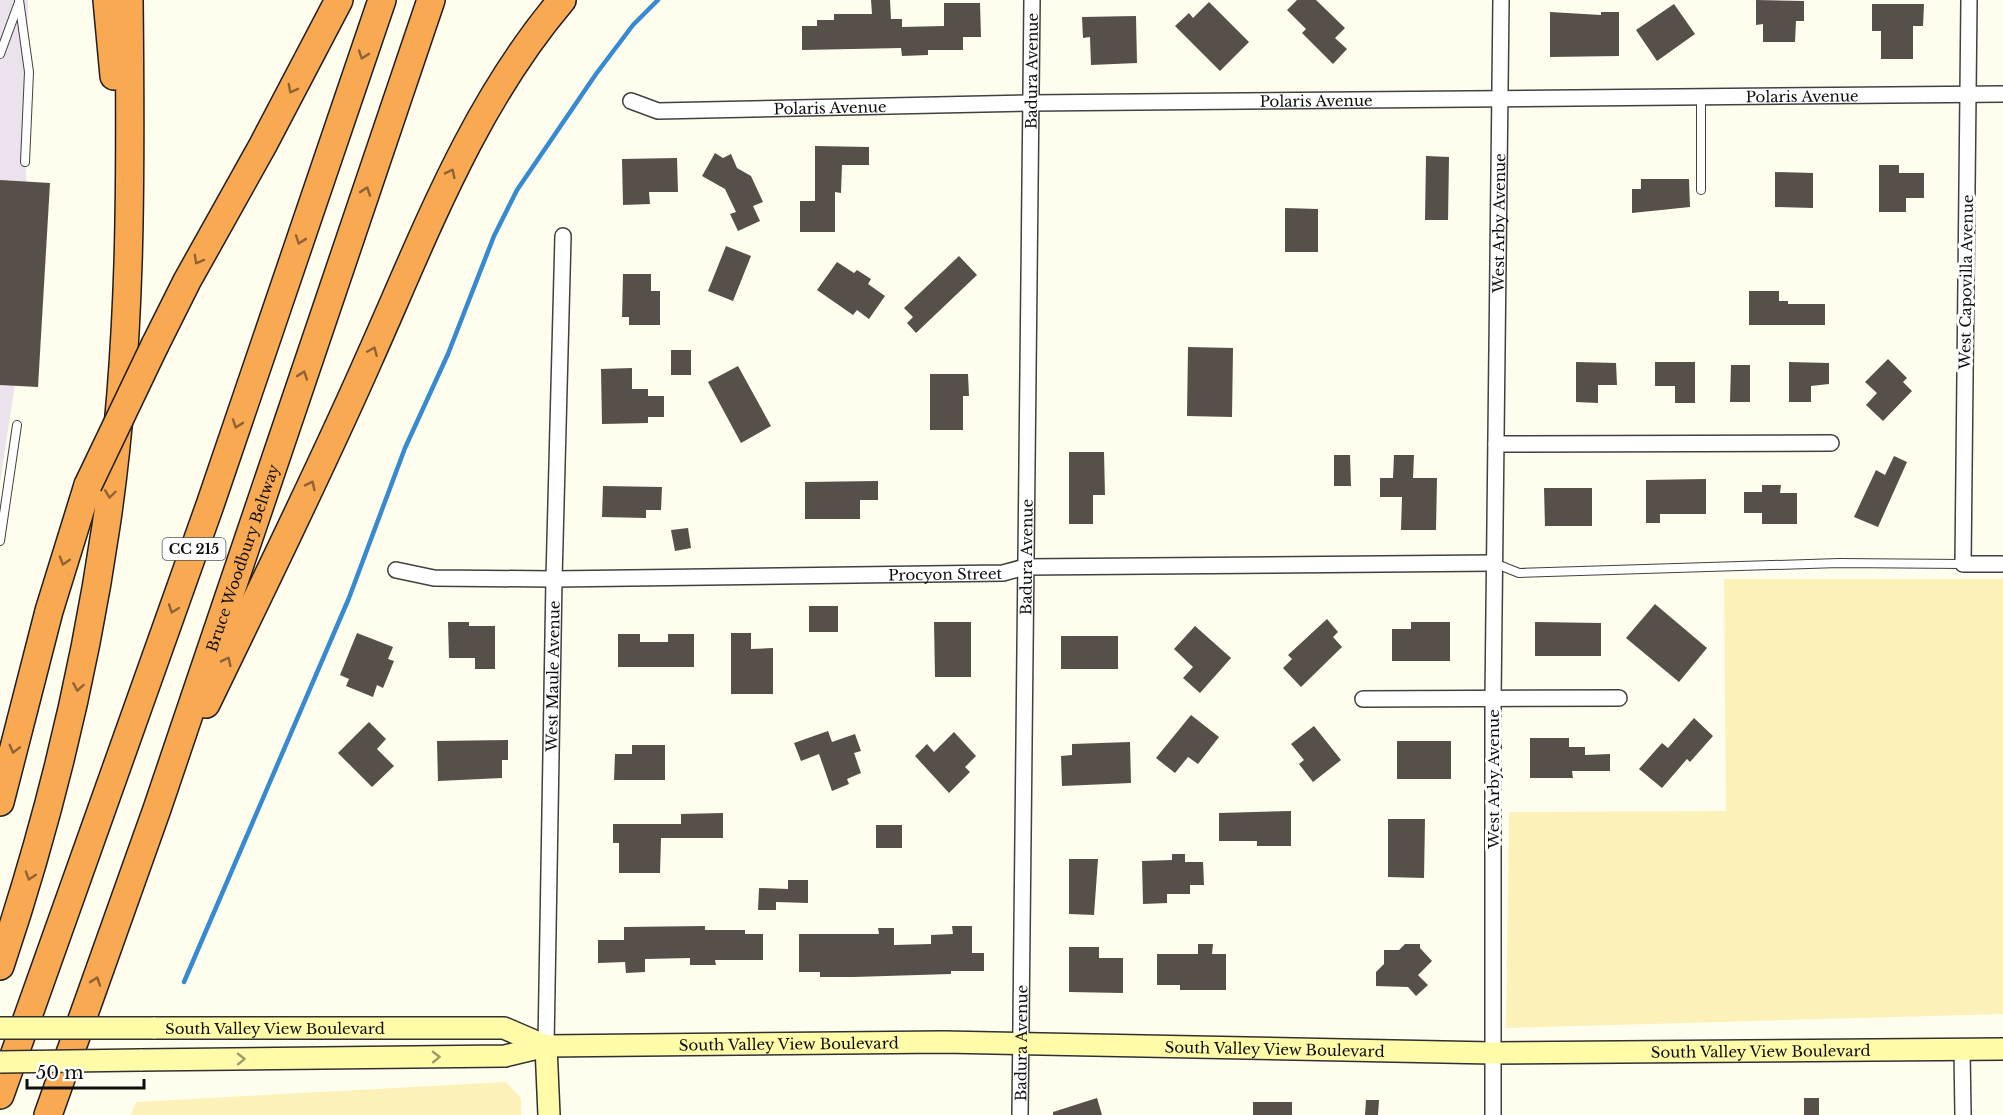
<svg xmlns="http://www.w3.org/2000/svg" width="2003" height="1115" font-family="'Libre Baskerville',serif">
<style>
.industrial{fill:#ece2ed}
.sand{fill:#fcf2b9}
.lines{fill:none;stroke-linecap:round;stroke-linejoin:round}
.stream{stroke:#368ad1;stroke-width:4.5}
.building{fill:#574f4a}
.lane-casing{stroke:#414141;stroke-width:10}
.street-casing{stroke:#414141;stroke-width:18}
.secondary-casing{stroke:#303030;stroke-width:24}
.highway-casing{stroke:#1f1f1f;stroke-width:30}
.lane{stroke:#fff;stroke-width:8}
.street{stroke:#fff;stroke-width:15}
.secondary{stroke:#fffba9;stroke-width:21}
.highway{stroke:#f9a952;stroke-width:27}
.secondary-bridge-casing{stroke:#303030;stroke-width:24;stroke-linecap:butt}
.highway-bridge-casing{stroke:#1f1f1f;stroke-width:30;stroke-linecap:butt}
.secondary-bridge{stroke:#fffba9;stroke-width:21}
.highway-bridge{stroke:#f9a952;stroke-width:27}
.oneway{stroke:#8f6333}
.oneway2{stroke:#9f9c6b}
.labels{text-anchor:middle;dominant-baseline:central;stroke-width:6;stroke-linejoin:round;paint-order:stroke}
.shield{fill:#fff;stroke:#565656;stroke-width:1.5}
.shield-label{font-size:14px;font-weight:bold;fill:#0e0e0e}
.street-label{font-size:15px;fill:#0e0e0e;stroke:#fff}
</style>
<rect width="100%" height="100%" fill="#fffdee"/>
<!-- industrial -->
<path class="industrial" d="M0 0H28L26 187 15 384 0 483Z"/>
<!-- sand -->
<g class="sand">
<path d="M1724 579H2003V1014L1506 1028 1509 812 1726 811Z"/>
<path d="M506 1082 521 1098V1115H131L136 1102Z"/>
</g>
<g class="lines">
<!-- stream -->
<path class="stream" d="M184 982 349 598 405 448 448 354 494 236 517 190 596 74 633 25 658 0"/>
</g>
<!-- building -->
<g class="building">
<path d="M871 0H890L891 19H902V27L944 26V3H980L981 37H963V50H928V55L902 56 901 48 802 50V26H817V20H834V14H872Z"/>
<path d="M1297 0H1316L1345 28 1335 38 1347 49 1333 64 1302 33 1306 29 1287 10Z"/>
<path d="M1756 0 1804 1V21H1796L1795 42H1763V24L1756 25Z"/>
<path d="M1209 2 1249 42 1220 71 1175 26 1189 13 1193 18Z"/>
<path d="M1674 4 1695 34 1657 61 1636 30Z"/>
<path d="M1872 4H1924L1923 26H1913V59H1881V31H1872Z"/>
<path d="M1550 12 1601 15V12H1619V56L1550 57Z"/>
<path d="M1136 16 1137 63 1091 65 1090 37 1083 38 1082 17Z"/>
<path d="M815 146 869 147V165H842L841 193 835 192V232H800V201H815Z"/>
<path d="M715 153 723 158 731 154 737 168 751 176 763 202 753 206 760 221 738 231 730 214 736 212 725 189 702 176Z"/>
<path d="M1426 156 1449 157 1448 220H1425Z"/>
<path d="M677 158 678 192H649L650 204 623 205 622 159Z"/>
<path d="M1879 165H1899V173H1924V198H1906V212H1879Z"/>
<path d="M1775 172 1813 173V208L1775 207Z"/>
<path d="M1641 179H1689L1690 207 1632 213V189H1641Z"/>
<path d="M0 180 50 183 38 387 0 385Z"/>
<path d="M1285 208 1318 209V252H1285Z"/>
<path d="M726 246 751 256 733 301 708 291Z"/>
<path d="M959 256 977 275 916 333 907 323 913 317 904 308Z"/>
<path d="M837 262 854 273 857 270 871 279 868 284 885 296 869 319 857 310 853 315 817 290Z"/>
<path d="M623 274H651V291H660V325H629V317H622Z"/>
<path d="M1749 291H1779V301H1788V304H1825V325H1749Z"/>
<path d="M1188 347 1233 348 1232 417 1187 416Z"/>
<rect x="671" y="350" width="20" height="25"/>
<path d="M1888 359 1907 378 1903 382 1912 391 1883 421 1866 405 1877 393 1865 382Z"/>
<path d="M1576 362 1616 363 1617 385H1598V403L1576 402Z"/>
<path d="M1655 362H1695V403H1675V386H1655Z"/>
<path d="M1789 362 1829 363V384L1811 386V402H1789Z"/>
<path d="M1731 365H1750V402H1730Z"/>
<path d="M738 366 771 426 741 443 708 382Z"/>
<path d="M632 368V389H648V396H664V417H648V423L602 424 601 369Z"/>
<path d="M930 374H968L969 396H963V430H930Z"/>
<path d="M1069 452H1104L1105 495H1093V524H1069Z"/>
<path d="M1334 455H1350L1351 486H1334Z"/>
<path d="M1394 455H1414L1413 478H1437L1436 530H1401L1402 497H1380V478H1393Z"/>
<path d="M1894 456 1907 462 1878 527 1854 517 1876 470 1885 475Z"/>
<path d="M1706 479V514H1660V523H1646V480Z"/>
<path d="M878 481V500H860V519H805V482Z"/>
<path d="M1762 485H1781L1780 493H1797V524H1762V513H1744V492H1762Z"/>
<path d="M603 486 662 487 661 510H646V518L602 517Z"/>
<path d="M1544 488H1592V526H1545Z"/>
<path d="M688 528 691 548 675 551 671 530Z"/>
<path d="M1655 604 1707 648 1679 682 1626 638Z"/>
<rect x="809" y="606" width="29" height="26"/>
<path d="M1327 619 1338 632 1333 637 1342 647 1301 687 1283 668 1292 659 1288 655Z"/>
<path d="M448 622H469V626H495V669H475V658H449Z"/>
<path d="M934 622H971V677H935Z"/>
<path d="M1411 622H1450V661H1392V629H1411Z"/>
<path d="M1535 622 1601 623V656H1535Z"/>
<path d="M1195 626 1231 658 1200 693 1183 678 1193 667 1174 649Z"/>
<path d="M357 633 393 647 388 659 394 661 383 688 377 685 373 697 346 686 349 679 340 675Z"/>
<path d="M731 633H751V649L773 648V694H731Z"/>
<path d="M618 634H640V642H668V634H694V667H618Z"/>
<rect x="1061" y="636" width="57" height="33"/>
<path d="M1191 715 1219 737 1198 764 1188 757 1175 773 1156 758Z"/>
<path d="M1694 718 1713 736 1690 762 1687 759 1662 788 1639 769 1662 743 1668 748Z"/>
<path d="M369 722 386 739 377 749 394 766 372 787 338 753Z"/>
<path d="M1314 726 1341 760 1313 782 1299 764 1304 760 1291 744Z"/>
<path d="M828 731 832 742 855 734 861 751 854 753 861 773 847 779 849 784 832 791 819 754 801 761 794 743Z"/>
<path d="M954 732 976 756 965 767 970 772 949 793 915 756 927 744 934 752Z"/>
<path d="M1530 738H1569V747H1585V755L1610 754V771H1572L1573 778H1530Z"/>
<path d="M508 740V760H502V778L438 781 437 741Z"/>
<rect x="1397" y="741" width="54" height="38"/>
<path d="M1130 742 1131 783 1062 786 1061 756 1072 755V744Z"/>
<path d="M632 745H665V780H614L615 754H632Z"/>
<path d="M1291 811V846H1257V841H1219V813Z"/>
<path d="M723 813V838H661L660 873H619V843H613V824H681V814Z"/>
<path d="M1388 819H1425L1424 878 1388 877Z"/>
<rect x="876" y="825" width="26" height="23"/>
<path d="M1172 854H1185V862H1203L1204 885H1190V894H1167V903L1143 904 1142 861 1172 860Z"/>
<path d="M1069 859H1098L1094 915 1069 914Z"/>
<path d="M788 880H808V903L776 902V910H758L759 888 788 889Z"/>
<path d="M705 926V930H745V934H763V960H715L716 965H690V958L645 959V972L626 973 625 962 598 963V940H624V927Z"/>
<path d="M952 926H972V953H984V971H951V974L853 977H820V972H799V934H879L878 928H894V945L931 944V935L953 934Z"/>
<path d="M1198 944H1213L1212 954H1226V990H1180V985H1157V954H1198Z"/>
<path d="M1405 944H1420V948L1432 961 1418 975 1428 985 1416 996 1408 987 1376 986V972L1384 964V950H1399Z"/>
<path d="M1069 947H1099V958H1123V993L1069 992Z"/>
<path d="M1097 1098 1102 1115H1053V1112Z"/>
<rect x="1804" y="1098" width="15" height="17"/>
<path d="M1366 1100H1379L1378 1115H1365Z"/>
<rect x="1253" y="1102" width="39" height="13"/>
</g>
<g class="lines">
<!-- lane casing -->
<g class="lane-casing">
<g id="lane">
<path d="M19 0 29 72 25 162"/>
<path d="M0 54 18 5"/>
<path d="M1701 97V190"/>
<path d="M0 541 17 425"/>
<path d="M1494 563 1519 573 1839 563 1963 564"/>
</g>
</g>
<!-- street casing -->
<g class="street-casing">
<g id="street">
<path d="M1969 0 1963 564H2003"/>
<path id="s1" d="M631 101 658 111 1030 103 2003 94"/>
<path d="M1496 444 1831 443"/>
<path id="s2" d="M396 570 434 578 554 579 1003 573 1025 567 1494 563"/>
<path d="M1363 699 1619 698"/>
<path id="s3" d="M546 1046 554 579 563 236"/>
<path d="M1962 1050 1963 1115"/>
<path id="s4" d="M1020 1115 1032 0"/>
<path id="s5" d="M1493 1115V699L1501 0"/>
</g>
</g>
<!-- secondary casing -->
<g class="secondary-casing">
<g id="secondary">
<path id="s6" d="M153 1028H504L546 1046"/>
<path d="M546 1046 549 1115"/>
<path id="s7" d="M140 1060 505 1056 546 1046 944 1042 1492 1053 2003 1049"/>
</g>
</g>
<!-- highway casing -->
<g class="highway-casing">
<g id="highway">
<path d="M107 0 114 76"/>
<path d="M155 345 187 281 263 145 339 0"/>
<path d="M206 704C261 590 318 475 369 359 425 234 472 106 562 0"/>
<path d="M0 802 49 611 88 485"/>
<path d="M0 966C48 823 84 676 106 526 132 352 131 175 129 0"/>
<path d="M0 1095 210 505 382 0"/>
<path id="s8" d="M48 1115 157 809 431 0"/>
</g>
</g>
<!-- lane -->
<use href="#lane" class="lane"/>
<!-- street -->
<use href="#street" class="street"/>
<!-- secondary -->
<use href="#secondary" class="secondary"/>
<!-- highway -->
<use href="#highway" class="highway"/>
<!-- secondary-bridge casing -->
<g class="secondary-bridge-casing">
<g id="secondary-bridge">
<path d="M0 1028H153"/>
<path d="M0 1062 140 1060"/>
</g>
</g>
<!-- highway-bridge casing -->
<g class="highway-bridge-casing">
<path id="highway-bridge" d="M88 485 155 345"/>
</g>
<!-- secondary-bridge -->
<use href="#secondary-bridge" class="secondary-bridge"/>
<!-- highway-bridge -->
<use href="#highway-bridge" class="highway-bridge"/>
</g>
<!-- one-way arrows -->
<defs><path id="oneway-chevron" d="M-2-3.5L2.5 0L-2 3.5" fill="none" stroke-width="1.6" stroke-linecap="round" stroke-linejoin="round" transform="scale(1.5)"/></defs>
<g class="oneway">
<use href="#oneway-chevron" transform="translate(363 55) rotate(109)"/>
<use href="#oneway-chevron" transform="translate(292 89) rotate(118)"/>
<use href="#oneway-chevron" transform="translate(451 173) rotate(-64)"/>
<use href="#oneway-chevron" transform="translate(366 191) rotate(-71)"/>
<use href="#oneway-chevron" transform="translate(300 240) rotate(109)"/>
<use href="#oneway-chevron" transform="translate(198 260) rotate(119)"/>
<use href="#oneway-chevron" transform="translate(373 351) rotate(-67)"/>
<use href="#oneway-chevron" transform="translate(303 375) rotate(-71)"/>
<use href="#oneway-chevron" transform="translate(237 424) rotate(109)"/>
<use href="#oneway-chevron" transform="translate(311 485) rotate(-64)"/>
<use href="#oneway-chevron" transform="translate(110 494) rotate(97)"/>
<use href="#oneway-chevron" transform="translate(64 561) rotate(107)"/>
<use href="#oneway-chevron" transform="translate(173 609) rotate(110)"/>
<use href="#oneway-chevron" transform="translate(227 661) rotate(-64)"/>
<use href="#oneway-chevron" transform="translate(78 687) rotate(100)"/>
<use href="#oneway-chevron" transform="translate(14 749) rotate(104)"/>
<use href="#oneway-chevron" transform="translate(30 876) rotate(107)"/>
<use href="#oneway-chevron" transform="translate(96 981) rotate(-71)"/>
</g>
<g class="oneway2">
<use href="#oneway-chevron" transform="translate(436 1057) rotate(-1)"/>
<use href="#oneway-chevron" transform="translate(241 1059) rotate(-1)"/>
</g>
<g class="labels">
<!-- shield labels -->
<rect class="shield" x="162.5" y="538" width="63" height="22" rx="4.5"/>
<g class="shield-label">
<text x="194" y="549">CC 215</text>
</g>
<!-- street labels -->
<g class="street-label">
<text stroke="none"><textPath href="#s4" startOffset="1044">Badura Avenue</textPath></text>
<text stroke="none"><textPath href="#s1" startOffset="1173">Polaris Avenue</textPath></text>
<text stroke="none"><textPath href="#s1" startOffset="687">Polaris Avenue</textPath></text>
<text stroke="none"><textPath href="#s1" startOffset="201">Polaris Avenue</textPath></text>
<text stroke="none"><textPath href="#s5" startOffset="892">West Arby Avenue</textPath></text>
<text transform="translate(1966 282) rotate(-89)">West Capovilla Avenue</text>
<text stroke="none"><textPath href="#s4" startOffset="558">Badura Avenue</textPath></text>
<text stroke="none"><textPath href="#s8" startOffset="590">Bruce Woodbury Beltway</textPath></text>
<text stroke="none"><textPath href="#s2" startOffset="550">Procyon Street</textPath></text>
<text stroke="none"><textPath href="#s3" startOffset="370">West Maule Avenue</textPath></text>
<text transform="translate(1493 779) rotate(-90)">West Arby Avenue</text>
<text stroke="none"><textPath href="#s6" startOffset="122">South Valley View Boulevard</textPath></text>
<text stroke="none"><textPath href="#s4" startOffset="72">Badura Avenue</textPath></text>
<text stroke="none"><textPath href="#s7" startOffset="650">South Valley View Boulevard</textPath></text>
<text stroke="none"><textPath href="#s7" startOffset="1136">South Valley View Boulevard</textPath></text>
<text stroke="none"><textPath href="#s7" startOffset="1622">South Valley View Boulevard</textPath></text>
</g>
</g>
<!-- scale -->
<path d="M27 1079v9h117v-9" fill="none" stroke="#0e0e0e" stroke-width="3"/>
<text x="36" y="1079" font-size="18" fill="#0e0e0e" stroke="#ffffff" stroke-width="4.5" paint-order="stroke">50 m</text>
</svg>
